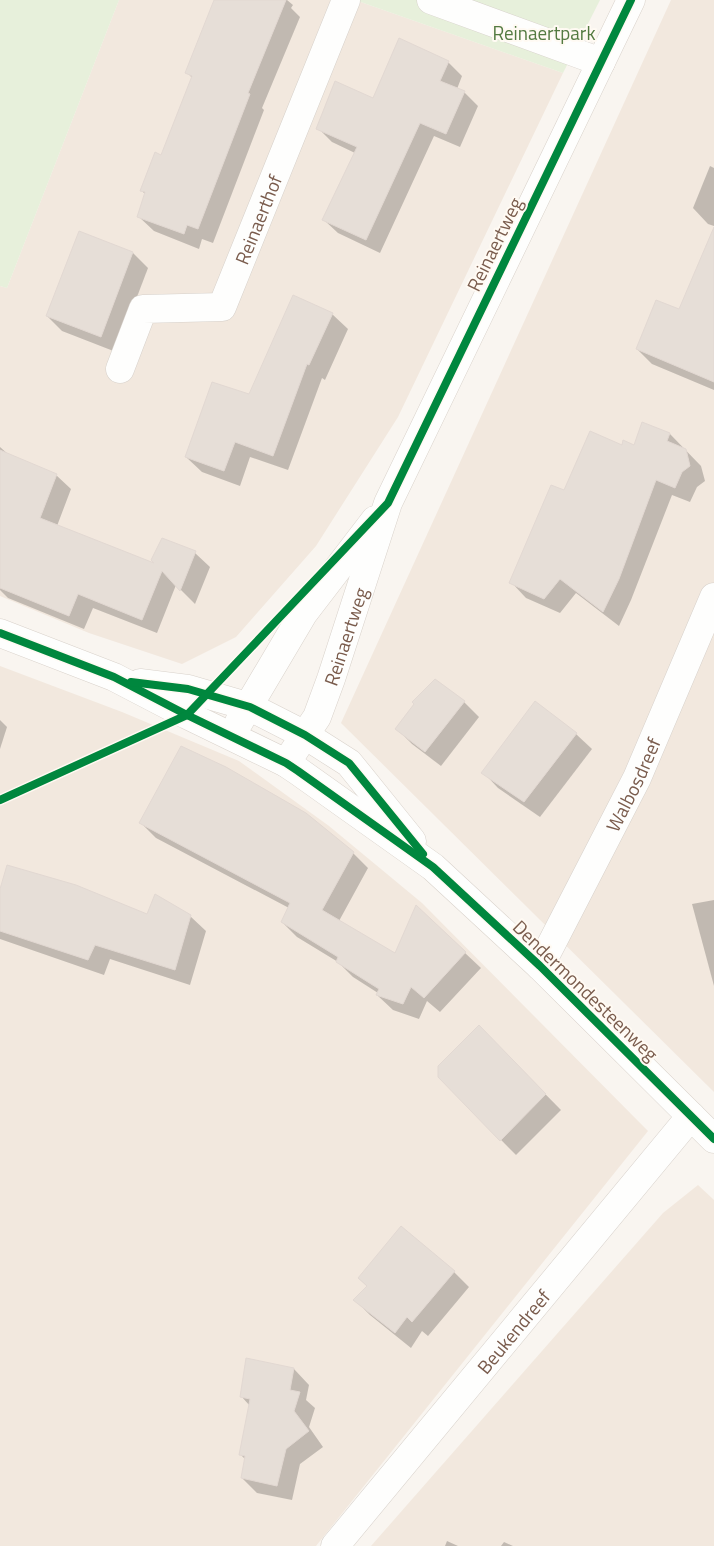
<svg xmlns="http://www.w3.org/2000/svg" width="714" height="1546" font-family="'Titillium Web',sans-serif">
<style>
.residential{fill:#f2e8de}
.green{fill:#e7f0db}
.shadow{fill:#0003}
.building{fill:#e6ded7;stroke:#e2d8d2}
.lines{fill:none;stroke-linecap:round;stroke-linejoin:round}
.street-casing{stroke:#d7d1cb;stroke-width:29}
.secondary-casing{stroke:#d9d2cb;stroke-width:29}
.street{stroke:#fefefd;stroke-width:28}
.secondary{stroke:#fefefd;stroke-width:28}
.cycleway-casing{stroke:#fffaf3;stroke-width:11}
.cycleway{stroke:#00873e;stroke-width:8}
.labels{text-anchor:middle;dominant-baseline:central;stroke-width:4;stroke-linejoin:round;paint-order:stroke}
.park-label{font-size:19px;fill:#537a41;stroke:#fffaf3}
.street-label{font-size:19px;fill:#7a5c4d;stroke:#fffaf3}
</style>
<rect width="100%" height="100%" fill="#f9f5f0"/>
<!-- residential -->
<g class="residential">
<path d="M119 0H355L563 73 398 417 316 546 236 637 182 664 89 633 0 596V286L7 288Z"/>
<path d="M671 0H714V1092L341 723Z"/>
<path d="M0 666 122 712 239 761 329 826 422 903 648 1131 316 1546H0Z"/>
<path d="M698 1185 714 1200V1546H371L663 1213Z"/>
</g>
<!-- green -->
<g class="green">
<path d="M0 0H119L7 288 0 286Z"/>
<path d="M355 0H600L563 73Z"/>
</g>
<!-- shadow -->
<g class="shadow">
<path d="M215 0H287L293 5 291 8 300 17 262 108 264 110 213 243 202 239 199 249 154 231 138 216 146 195 141 190 162 156 192 78 187 72Z"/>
<path d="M448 62 462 76 457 89 464 92 478 106 460 147 434 136 380 253 338 233 324 220 355 153 332 142 318 128Z"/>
<path d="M710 166 714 168V226L708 224 693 208Z"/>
<path d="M714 229V390L652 364 637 349 680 311Z"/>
<path d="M133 253 148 268 116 352 62 331 47 316Z"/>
<path d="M332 314 348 329 325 380 322 378 288 470 250 457 240 486 202 472 186 457Z"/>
<path d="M670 434 701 466 705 481 697 487 690 502 672 495 631 600 619 626 576 593 560 613 526 598 511 582 565 492 623 446 634 447Z"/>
<path d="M0 447 10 456 56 475 71 489 57 526 159 566 195 553 210 567 195 604 176 585 157 633 93 608 84 629 8 598 0 590Z"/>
<path d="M464 702 479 717 441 766 412 744 397 729Z"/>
<path d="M535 702 576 734 592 749 540 817 498 788 483 772Z"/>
<path d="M0 720 7 727 0 749Z"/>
<path d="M141 823 353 853 368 868 339 921 395 954 416 907 481 968 440 1012 427 1001 419 1019 393 1010 377 995 378 993 353 977 338 962 297 937 282 922 289 908 156 838Z"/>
<path d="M0 891 148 916H190L206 931 190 985 110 959 104 975 0 939Z"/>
<path d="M714 900V986L692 904Z"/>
<path d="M494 1042 561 1110 516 1155 439 1077Z"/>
<path d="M401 1228 454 1272 469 1287 428 1336 422 1331 411 1348 370 1315 355 1300 368 1287 359 1278Z"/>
<path d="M294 1369 309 1385 306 1400 315 1408 309 1427 323 1447 300 1464 292 1500 257 1493 242 1478 246 1460 241 1455 250 1406 241 1396Z"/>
<path d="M447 1541 458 1546H445Z"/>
<path d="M504 1542 513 1546H501Z"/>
</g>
<!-- building -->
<g class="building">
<path d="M214 0H286L248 93 250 94 198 229 187 225 184 234 137 217 145 192 140 191 155 152 161 155 192 76 185 73Z"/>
<path d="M399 38 449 61 440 81 465 91 446 134 420 123 366 240 322 220 357 147 316 129 335 81 373 98Z"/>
<path d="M714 227V382L636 349 656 300 679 309Z"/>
<path d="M79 231 133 252 101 337 46 316Z"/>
<path d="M293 295 333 313 309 365 307 364 273 456 235 442 224 471 185 457 212 382 249 394Z"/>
<path d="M642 422 670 433 667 441 686 449 690 466 682 472 675 488 656 480 619 579 603 612 560 579 544 599 509 583 551 485 564 490 590 431 622 445 623 440 634 445Z"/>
<path d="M0 450 57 474 40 518 154 563 151 560 162 538 196 551 180 591 162 571 142 620 78 594 69 616 0 588Z"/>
<path d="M435 679 465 701 425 752 395 729 414 704 412 702Z"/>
<path d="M535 701 577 733 524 802 481 773Z"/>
<path d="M181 746 226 767 306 813 354 852 322 910 395 953 416 905 466 952 424 998 411 987 403 1004 376 995 379 989 336 962 338 957 281 922 290 903 139 823Z"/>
<path d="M7 865 76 885 147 914 155 894 191 915 175 970 95 945 88 960 0 931V889Z"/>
<path d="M479 1025 546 1094 500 1141 438 1077V1066Z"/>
<path d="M401 1226 455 1271 412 1322 407 1317 395 1333 353 1300 367 1286 358 1278Z"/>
<path d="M246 1358 294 1368 290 1390 300 1392 294 1411 309 1431 286 1449 277 1486 241 1478 245 1456 239 1455 250 1399 240 1397Z"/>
</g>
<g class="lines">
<!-- street casing -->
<g class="street-casing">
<g id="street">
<path d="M431 0 601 62"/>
<path id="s1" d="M120 369 143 309 222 307 346 0"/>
<path id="s2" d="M540 966 637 778 714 597"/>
<path id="s3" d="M335 1546 691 1116"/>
</g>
</g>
<!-- secondary casing -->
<g class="secondary-casing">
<g id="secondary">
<path d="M0 633 114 677 187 715 286 763 298 771 433 867 540 966 714 1139"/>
<path d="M140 683 188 689 250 707 305 735 349 763 412 841"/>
<path d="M239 722 303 614 375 520"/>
<path id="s4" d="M286 763 317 717 331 679 388 503 631 0"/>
</g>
</g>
<!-- street -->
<use href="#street" class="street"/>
<!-- secondary -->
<use href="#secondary" class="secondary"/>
<!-- cycleway casing -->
<g class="cycleway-casing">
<g id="cycleway">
<path d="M0 633 114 677 187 715 286 763 298 771 433 867 540 966 714 1139"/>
<path d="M131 682 188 689 250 707 305 735 349 763 423 854"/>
<path d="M0 800 187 715 388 503 631 0"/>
</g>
</g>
<!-- cycleway -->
<use href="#cycleway" class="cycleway"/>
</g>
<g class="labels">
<!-- park labels -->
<g class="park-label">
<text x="544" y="32">Reinaertpark</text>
</g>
<!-- street labels -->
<g class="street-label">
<text stroke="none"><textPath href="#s1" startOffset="238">Reinaerthof</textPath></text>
<text transform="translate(494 244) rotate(-64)">Reinaertweg</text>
<text stroke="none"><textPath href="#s4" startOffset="141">Reinaertweg</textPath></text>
<text stroke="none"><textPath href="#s2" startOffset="204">Walbosdreef</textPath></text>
<text transform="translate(586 990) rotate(44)">Dendermondesteenweg</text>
<text stroke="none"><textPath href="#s3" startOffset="279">Beukendreef</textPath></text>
</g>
</g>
</svg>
